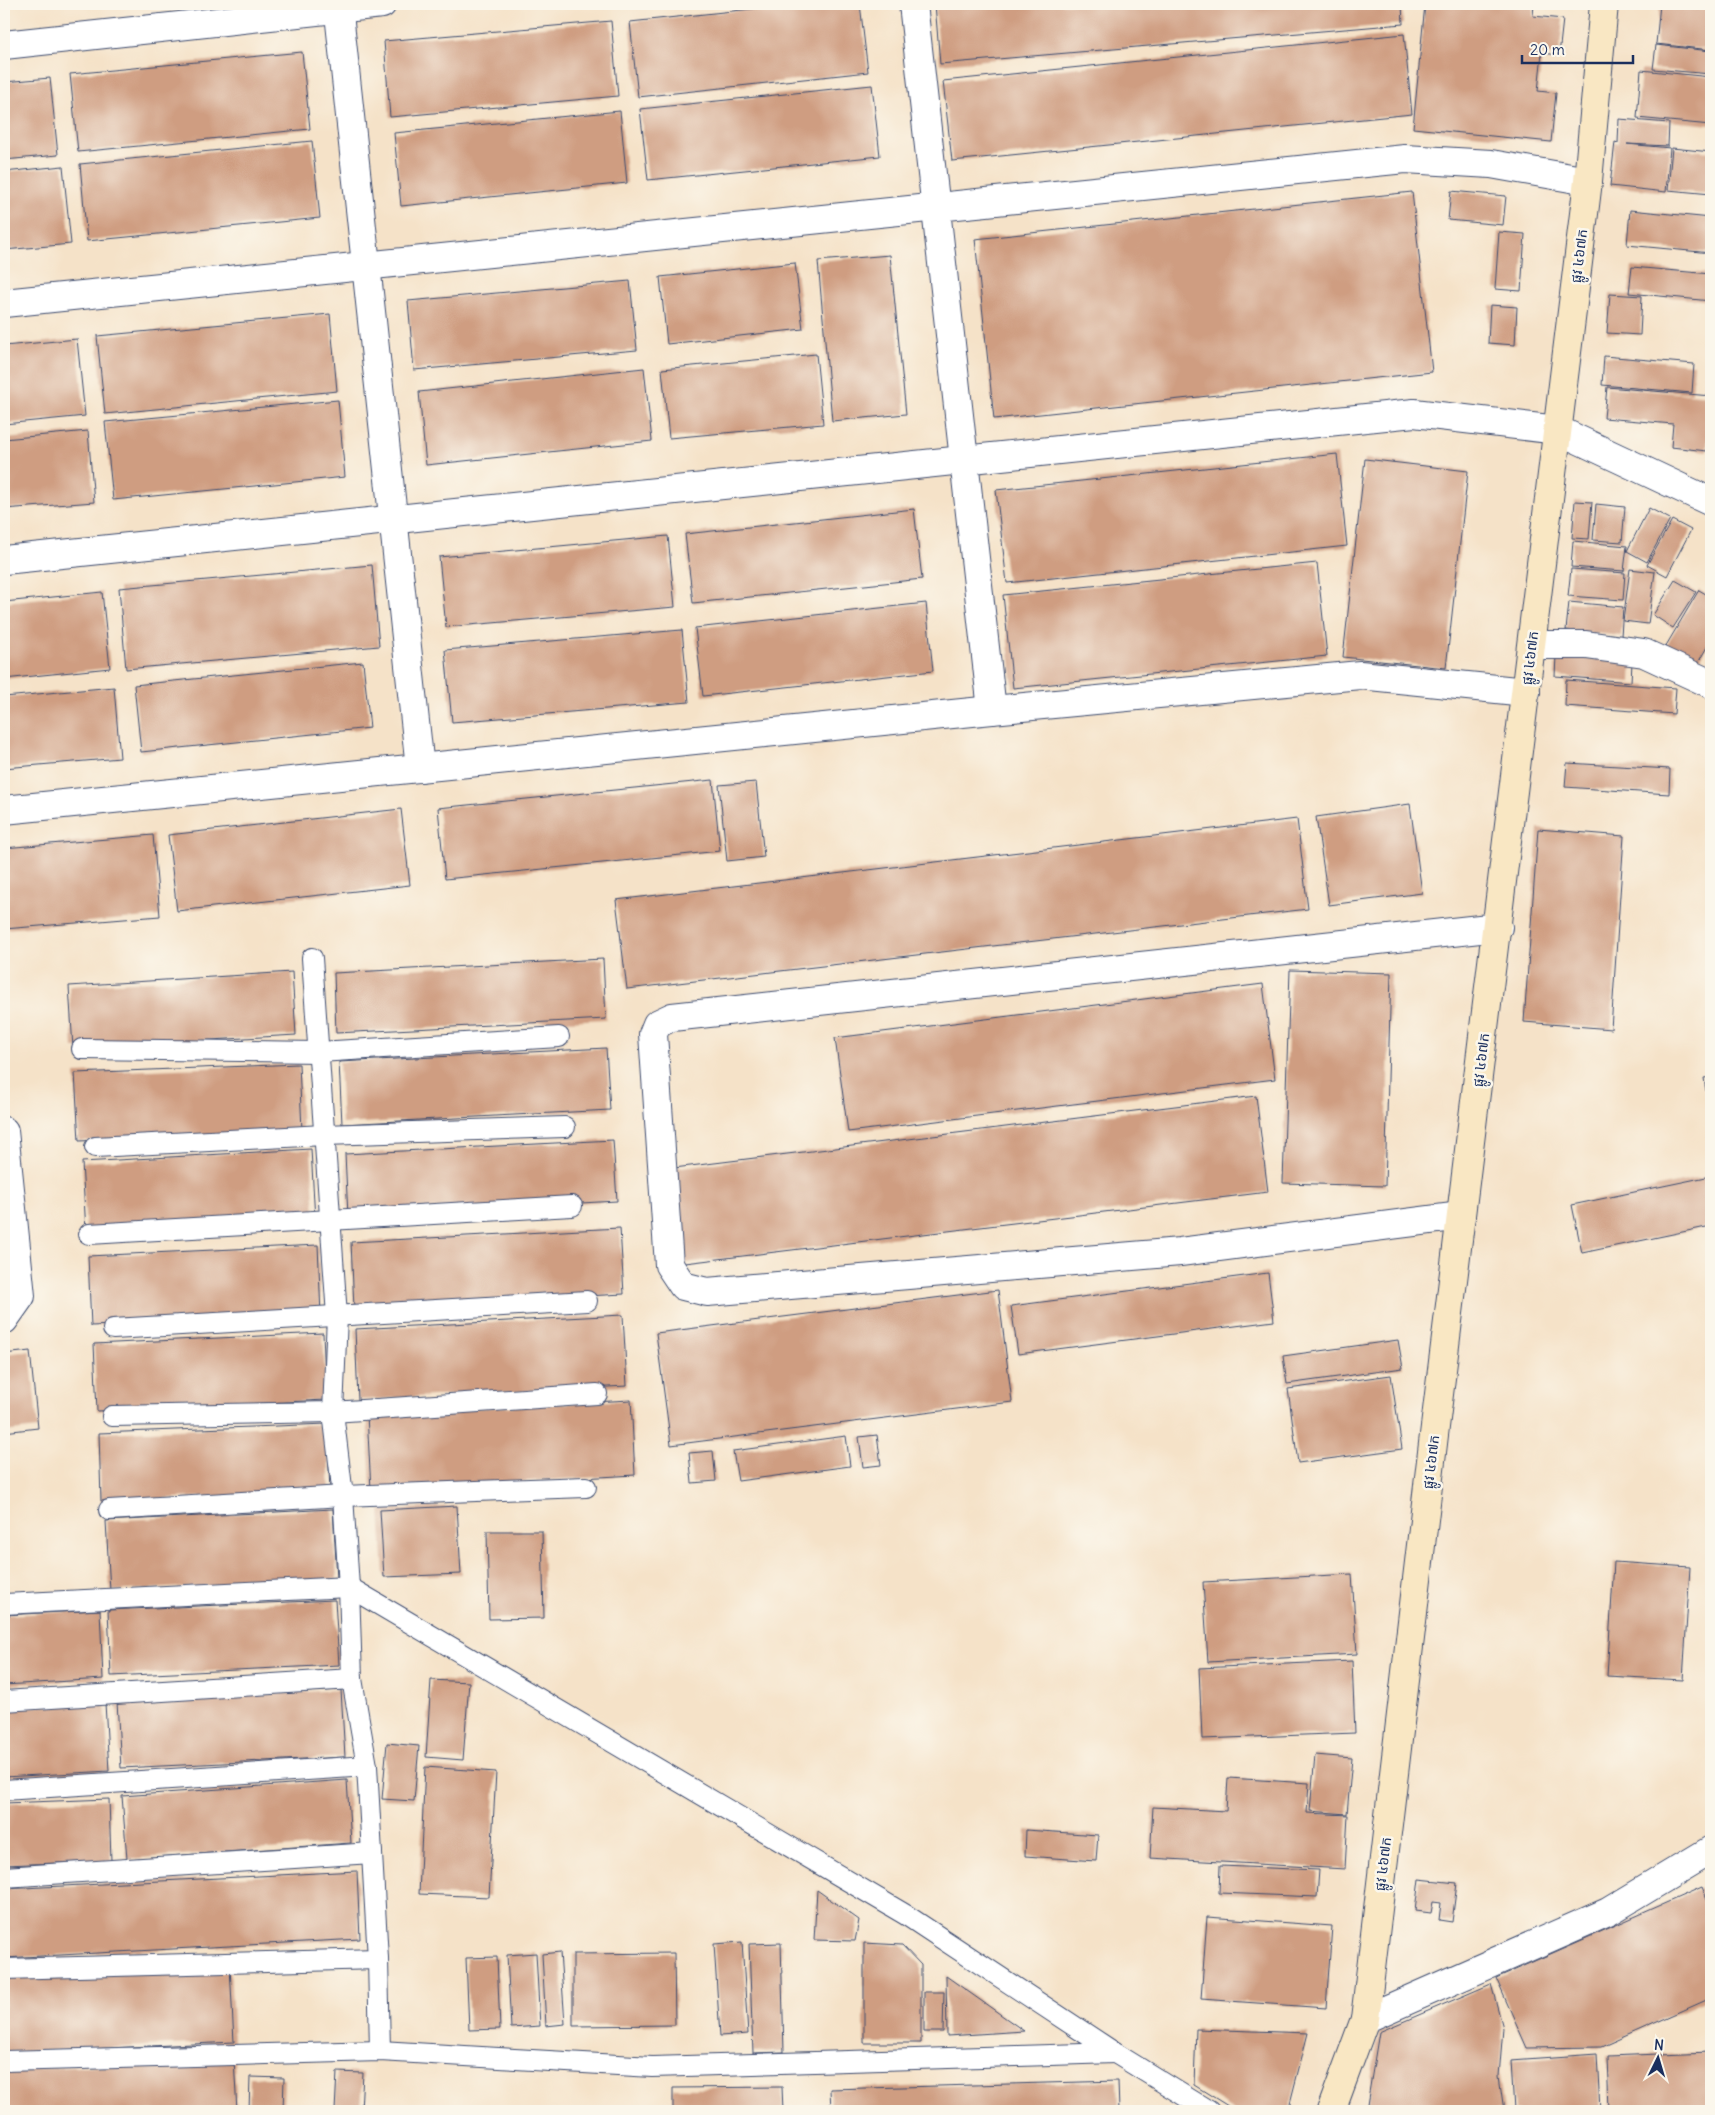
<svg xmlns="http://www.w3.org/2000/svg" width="1715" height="2115" font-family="Delius,'Noto Sans Khmer',sans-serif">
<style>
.building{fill:#cf9d81}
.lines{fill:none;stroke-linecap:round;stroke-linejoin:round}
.lane-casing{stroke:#3c4a6e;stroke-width:22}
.street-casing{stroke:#3c4a6e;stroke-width:30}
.secondary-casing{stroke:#3c4a6e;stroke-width:30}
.lane{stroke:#fff;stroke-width:20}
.street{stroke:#fff;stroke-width:28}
.secondary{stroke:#f9e7c3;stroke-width:28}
.labels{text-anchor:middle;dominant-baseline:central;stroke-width:5;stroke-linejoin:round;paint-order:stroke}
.street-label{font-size:14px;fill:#1b2f5e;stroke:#fbf7ec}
</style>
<rect width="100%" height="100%" fill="#fbf7ec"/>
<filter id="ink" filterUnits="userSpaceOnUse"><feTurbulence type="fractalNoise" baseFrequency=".02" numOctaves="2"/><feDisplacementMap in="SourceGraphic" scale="10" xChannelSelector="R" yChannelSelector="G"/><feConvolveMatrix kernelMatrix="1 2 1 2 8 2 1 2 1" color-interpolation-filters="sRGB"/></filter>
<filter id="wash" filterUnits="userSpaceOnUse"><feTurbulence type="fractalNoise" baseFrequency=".0096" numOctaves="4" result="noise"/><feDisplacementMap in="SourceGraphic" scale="20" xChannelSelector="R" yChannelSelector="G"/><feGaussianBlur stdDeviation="1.12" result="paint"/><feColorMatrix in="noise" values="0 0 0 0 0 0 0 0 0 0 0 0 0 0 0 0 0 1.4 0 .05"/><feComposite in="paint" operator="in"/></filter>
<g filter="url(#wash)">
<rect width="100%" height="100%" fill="#f5e2c8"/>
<g id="blocks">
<!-- building -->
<g class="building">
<path d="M798 4H860L868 72 638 97 630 22Z"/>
<path d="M935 4H1402L1403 24 940 64Z"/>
<path d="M1425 4H1534L1533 16 1563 19 1559 55 1542 53 1538 91 1556 93 1551 142 1413 128Z"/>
<path d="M1660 4H1711V50L1656 44Z"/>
<path d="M611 21 618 96 390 117 384 41Z"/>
<path d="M1404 34 1412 114 952 161 943 81Z"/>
<path d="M1656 45 1711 51V74L1653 69Z"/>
<path d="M302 52 310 129 78 152 70 74Z"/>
<path d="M1641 70 1711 77V125L1637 118Z"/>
<path d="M50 78 58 155 4 160V82Z"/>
<path d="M872 85 880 156 648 180 640 109Z"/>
<path d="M620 111 627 183 401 206 394 133Z"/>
<path d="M1619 119 1669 123 1668 146 1627 144 1670 148 1666 192 1610 186 1615 142 1618 143Z"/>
<path d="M312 141 320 218 87 241 80 164Z"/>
<path d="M1672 148 1711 152V194L1668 190Z"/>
<path d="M63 166 71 244 4 250V172Z"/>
<path d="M1451 191 1506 196 1503 225 1448 220Z"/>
<path d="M1412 192 1432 372 994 419 975 239Z"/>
<path d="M1630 210 1711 218V253L1627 245Z"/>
<path d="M1499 232 1525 234 1521 291 1495 289Z"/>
<path d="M890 255 906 414 832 421 818 261Z"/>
<path d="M795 263 803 329 667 344 660 277Z"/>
<path d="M1632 267 1711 274V301L1629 293Z"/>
<path d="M630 281 637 350 414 370 408 301Z"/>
<path d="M1610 294 1642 296 1640 335 1607 333Z"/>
<path d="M1490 305 1517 307 1515 345 1488 343Z"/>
<path d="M330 314 337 391 105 414 97 336Z"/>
<path d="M77 339 85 416 4 424V346Z"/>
<path d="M816 354 823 424 669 438 662 369Z"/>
<path d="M1604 356 1694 364 1692 393 1602 385Z"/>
<path d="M644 368 652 441 426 465 419 392Z"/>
<path d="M1607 387 1711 396 1707 451 1671 447 1673 424 1604 418Z"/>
<path d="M338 400 345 477 113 500 105 422Z"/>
<path d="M88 431 94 502 4 509V439Z"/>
<path d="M1337 454 1347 546 1007 583 996 490Z"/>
<path d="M1365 459 1468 471 1446 668 1343 657Z"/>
<path d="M1575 501 1592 502 1589 539 1572 538Z"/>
<path d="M1596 504 1625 507 1622 542 1593 540Z"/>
<path d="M1649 508 1670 519 1647 562 1627 551Z"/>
<path d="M914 509 922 579 693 603 685 534Z"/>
<path d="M1672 520 1691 530 1667 576 1647 565Z"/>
<path d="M668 536 675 607 446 627 439 557Z"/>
<path d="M1573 541 1627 546 1624 571 1571 567Z"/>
<path d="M1317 563 1327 656 1013 688 1003 595Z"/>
<path d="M372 565 379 646 126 669 119 588Z"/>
<path d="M1571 569 1625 573 1623 600 1568 596Z"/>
<path d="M1630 569 1655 572 1648 624 1623 621Z"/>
<path d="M1675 580 1696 592 1673 628 1653 615Z"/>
<path d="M1699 590 1711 597V640L1695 668 1664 649Z"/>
<path d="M102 592 110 668 4 679V602Z"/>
<path d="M1569 602 1623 607 1621 636 1566 630Z"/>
<path d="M926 603 933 671 703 696 695 628Z"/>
<path d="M682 630 689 702 452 722 445 650Z"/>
<path d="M1556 656 1632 662 1631 682 1555 676Z"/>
<path d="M363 662 370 728 141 752 134 685Z"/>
<path d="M1566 680 1676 688 1674 714 1565 706Z"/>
<path d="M114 687 120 758 4 768V697Z"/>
<path d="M1567 763 1670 769 1669 794 1565 787Z"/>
<path d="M713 780 720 851 445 879 438 808Z"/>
<path d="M756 782 764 857 727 861 719 785Z"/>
<path d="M1410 804 1422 893 1329 905 1316 817Z"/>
<path d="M401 809 410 885 177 911 168 835Z"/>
<path d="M1297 819 1308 909 627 989 616 900Z"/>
<path d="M1538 829 1624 836 1611 1029 1524 1022Z"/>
<path d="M153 835 160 916 4 929V848Z"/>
<path d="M603 959 606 1019 336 1033 334 973Z"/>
<path d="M1290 970 1391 973 1385 1186 1283 1183Z"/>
<path d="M292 972 296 1035 73 1048 69 986Z"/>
<path d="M1263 984 1275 1079 848 1132 835 1038Z"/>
<path d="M606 1048 610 1110 342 1124 339 1062Z"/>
<path d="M299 1064 302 1131 79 1141 75 1073Z"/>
<path d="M1711 1077V1111H1709L1704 1078Z"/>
<path d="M1256 1096 1268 1192 677 1264 666 1169Z"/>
<path d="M613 1140 617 1201 348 1216 345 1154Z"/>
<path d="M311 1149 315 1220 86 1232 82 1162Z"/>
<path d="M1711 1176V1226L1582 1253 1572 1205Z"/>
<path d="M620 1228 624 1294 354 1308 351 1242Z"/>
<path d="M318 1245 321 1315 91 1326 88 1256Z"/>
<path d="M1268 1273 1274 1321 1018 1354 1011 1306Z"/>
<path d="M998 1290 1012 1402 671 1445 656 1333Z"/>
<path d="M623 1315 627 1386 358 1400 355 1329Z"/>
<path d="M323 1333 326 1400 97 1411 94 1344Z"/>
<path d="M1398 1340 1403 1368 1287 1384 1283 1356Z"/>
<path d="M30 1351 38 1428 4 1432V1354Z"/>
<path d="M1391 1375 1402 1449 1298 1463 1288 1389Z"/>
<path d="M631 1400 635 1475 371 1490 367 1414Z"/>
<path d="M327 1424 330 1492 101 1501 99 1433Z"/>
<path d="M877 1435 881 1465 863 1467 859 1437Z"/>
<path d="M846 1436 850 1466 738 1481 733 1451Z"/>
<path d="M713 1451 716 1481 692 1483 689 1453Z"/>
<path d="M457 1506 461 1574 384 1577 380 1510Z"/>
<path d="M333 1509 337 1579 110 1591 106 1521Z"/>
<path d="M487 1531H542L544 1618 489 1619Z"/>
<path d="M1614 1562 1690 1567 1683 1680 1607 1676Z"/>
<path d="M1352 1574 1357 1654 1208 1662 1203 1582Z"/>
<path d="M335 1600 339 1665 111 1676 108 1610Z"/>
<path d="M100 1610 103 1679 4 1685V1615Z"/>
<path d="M1352 1661 1355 1733 1202 1739 1199 1668Z"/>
<path d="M431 1680 469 1682 463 1760 426 1757Z"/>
<path d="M341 1690 345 1757 121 1768 117 1702Z"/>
<path d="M105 1703 109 1771 4 1777V1708Z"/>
<path d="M387 1743 419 1746 414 1801 382 1799Z"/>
<path d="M1315 1755 1352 1758 1347 1814 1310 1811Z"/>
<path d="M425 1767 496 1772 489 1897 419 1894Z"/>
<path d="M1228 1778 1309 1783 1307 1813 1348 1815 1345 1869 1150 1858 1153 1807 1226 1811Z"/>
<path d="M347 1780 351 1843 127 1859 122 1796Z"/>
<path d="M109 1799 111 1861 4 1865V1803Z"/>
<path d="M1026 1830 1098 1835 1096 1861 1025 1856Z"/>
<path d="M1220 1866 1319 1870 1317 1897 1219 1893Z"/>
<path d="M357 1871 360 1939 4 1958V1889Z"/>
<path d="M1419 1879 1457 1883 1452 1922 1439 1920 1441 1903 1433 1902 1431 1913 1415 1911Z"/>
<path d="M1702 1887 1711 1908V1998L1601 2047 1527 2048 1496 1978Z"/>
<path d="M817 1890 859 1920 855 1941 814 1940Z"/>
<path d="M1207 1917 1332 1926 1326 2008 1201 1999Z"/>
<path d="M742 1942 748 2034 720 2036 714 1944Z"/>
<path d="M781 1943 784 2052 753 2053 749 1944Z"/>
<path d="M864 1943 902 1945 921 1965V2043H864Z"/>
<path d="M560 1952 565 2024 546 2026 542 1954Z"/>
<path d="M536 1953 540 2026 511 2028 507 1955Z"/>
<path d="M674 1953 675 2025 573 2026V1954Z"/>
<path d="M497 1957 500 2029 469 2030 466 1958Z"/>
<path d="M230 1967 234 2042 4 2053V1978Z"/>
<path d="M946 1976 1024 2031 947 2036Z"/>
<path d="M1491 1984 1503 2028 1499 2076 1504 2111H1366L1379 2032Z"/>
<path d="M924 1992H944L943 2032H924Z"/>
<path d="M1196 2029 1308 2033 1288 2111H1236L1194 2085Z"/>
<path d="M1711 2052V2111H1609L1607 2056Z"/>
<path d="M1597 2054 1600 2111H1514L1511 2060Z"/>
<path d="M234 2060 237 2111H4V2070Z"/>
<path d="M337 2072 363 2073 361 2111H335Z"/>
<path d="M250 2077 284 2078 283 2111H249Z"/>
<path d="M1118 2081 1119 2111H831L830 2089Z"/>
<path d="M782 2087 783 2111H673V2088Z"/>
</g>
</g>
</g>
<g filter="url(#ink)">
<use href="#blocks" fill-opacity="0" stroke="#3c4a6e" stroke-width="1"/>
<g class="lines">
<!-- lane casing -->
<g class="lane-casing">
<g id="lane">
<path d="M312 958 337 1316 333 1412 343 1496 349 1587 352 1679 367 1766 378 1959 380 2051"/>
<path d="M82 1049 319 1052 559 1037"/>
<path d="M95 1147 324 1135 565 1127"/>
<path d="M89 1234 572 1206"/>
<path d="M113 1329 587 1301"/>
<path d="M112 1416 333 1412 597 1394"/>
<path d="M109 1510 343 1496 586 1487"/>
<path d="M4 1604 349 1587 906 1915 1115 2053 1209 2111"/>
<path d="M4 1701 352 1679"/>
<path d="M4 1790 367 1766"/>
<path d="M4 1877 372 1853"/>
<path d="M4 1969 378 1959"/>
<path d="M4 2061 380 2051 652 2067 1115 2053"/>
</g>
</g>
<!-- street casing -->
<g class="street-casing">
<g id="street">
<path d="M338 4 420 768"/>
<path d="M913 4 992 710"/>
<path d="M4 45 382 4"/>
<path d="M4 303 1405 159 1491 164 1588 181"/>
<path d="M4 560 1414 413 1558 430 1711 502"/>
<path d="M1532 645H1586L1644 653 1711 684"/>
<path d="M4 810 992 710 1360 675 1526 692"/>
<path d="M4 1131 21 1296 4 1320"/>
<path d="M1461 1216 1180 1252 707 1292 683 1286 669 1265 653 1034 657 1024 672 1017 1498 927"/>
<path d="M1365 2019 1608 1912 1711 1850"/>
</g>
</g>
<!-- secondary casing -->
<g class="secondary-casing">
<path id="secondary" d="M1331 2111 1365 2019 1434 1435 1588 181 1604 4"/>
</g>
<!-- lane -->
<use href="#lane" class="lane"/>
<!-- street -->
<use href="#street" class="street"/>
<!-- secondary -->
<use href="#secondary" class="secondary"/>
</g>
</g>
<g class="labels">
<!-- street labels -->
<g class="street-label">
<text transform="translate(1579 256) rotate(-83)">ផ្លូវ ៤៦៧ក</text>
<text transform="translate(1530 658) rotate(-83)">ផ្លូវ ៤៦៧ក</text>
<text transform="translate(1481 1060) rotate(-83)">ផ្លូវ ៤៦៧ក</text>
<text transform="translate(1431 1462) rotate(-83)">ផ្លូវ ៤៦៧ក</text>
<text transform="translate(1383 1864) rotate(-83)">ផ្លូវ ៤៦៧ក</text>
</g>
</g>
<!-- margin -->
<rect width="1715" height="2115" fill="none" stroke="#fbf7ec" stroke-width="20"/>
<!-- north arrow -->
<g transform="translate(1658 2058) rotate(5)" stroke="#fbf7ec" stroke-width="4" paint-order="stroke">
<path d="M0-4L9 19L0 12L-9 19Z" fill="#1b2f5e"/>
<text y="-8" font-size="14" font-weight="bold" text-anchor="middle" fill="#1b2f5e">N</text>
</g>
<!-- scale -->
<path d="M1522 55v8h111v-8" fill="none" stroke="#1b2f5e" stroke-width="2.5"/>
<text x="1530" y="55" font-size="15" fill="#1b2f5e" stroke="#fbf7ec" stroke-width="4" paint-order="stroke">20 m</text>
</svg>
